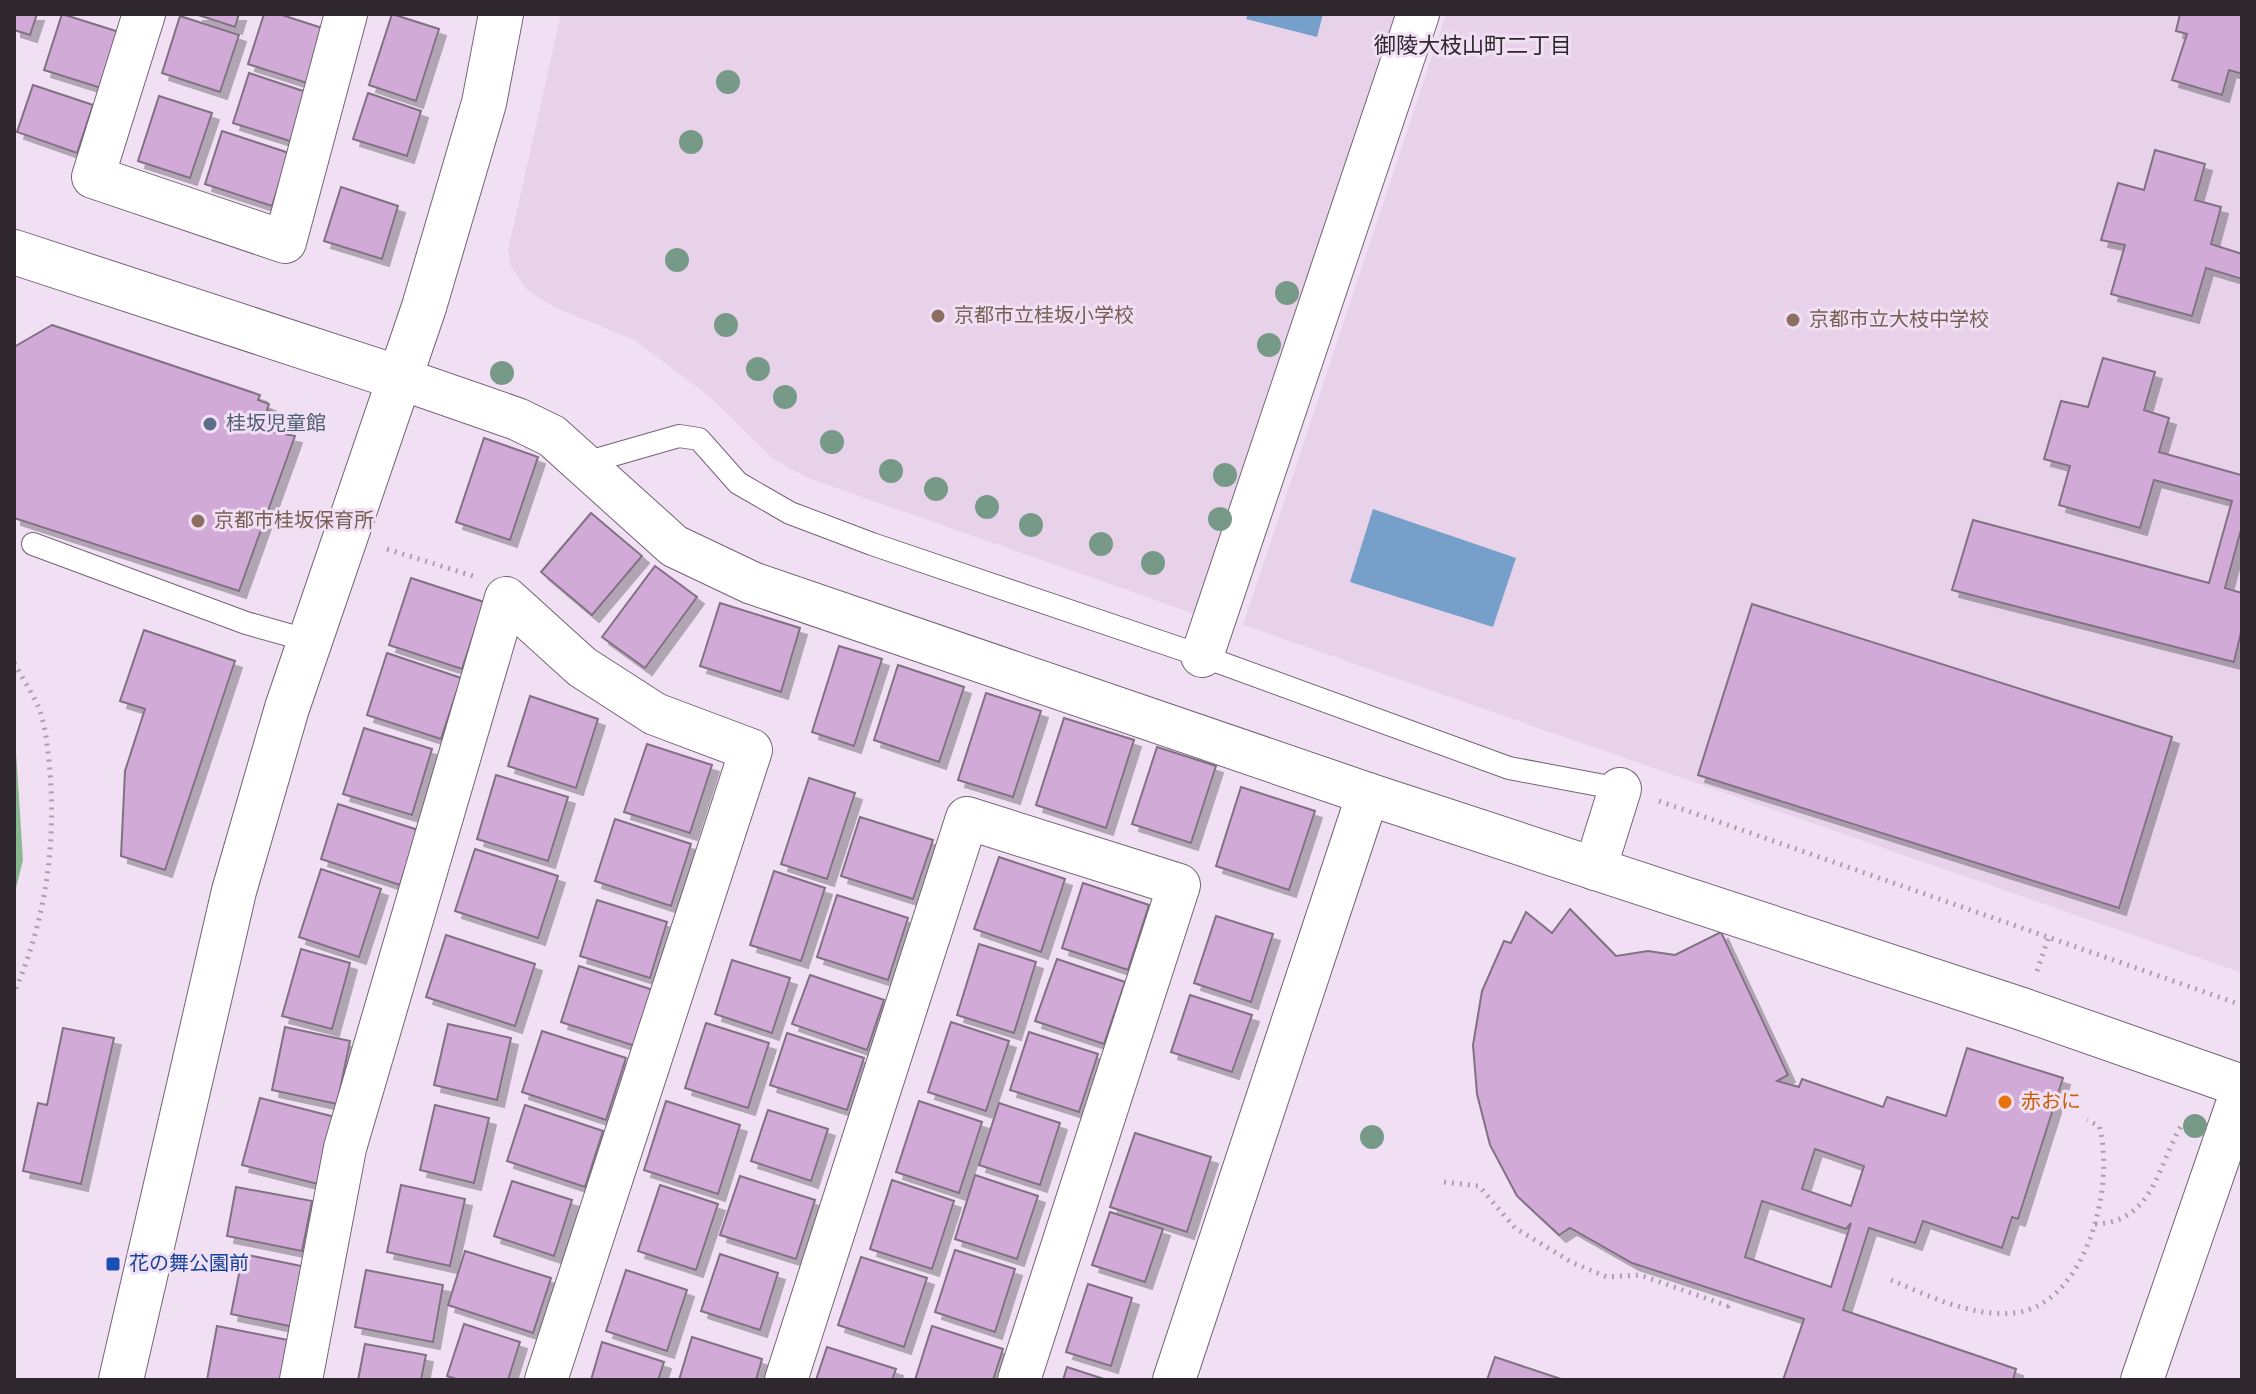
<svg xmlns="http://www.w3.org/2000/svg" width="2256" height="1394" font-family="'Source Sans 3','Noto Sans JP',sans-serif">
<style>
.built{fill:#e7d2ea}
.forest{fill:#88b991}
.water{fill:#76a0ca}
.building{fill:#d2aad8;stroke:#817283;stroke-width:2;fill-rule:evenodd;filter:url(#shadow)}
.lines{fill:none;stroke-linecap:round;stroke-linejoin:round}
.lane-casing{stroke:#736475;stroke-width:24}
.street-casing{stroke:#736475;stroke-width:44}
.secondary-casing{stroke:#736475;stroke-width:46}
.path{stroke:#ab9ead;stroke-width:5;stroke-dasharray:2 6;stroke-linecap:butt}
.lane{stroke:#fff;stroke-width:22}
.street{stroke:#fff;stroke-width:42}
.secondary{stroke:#fff;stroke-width:44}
.tree{fill:#779987}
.education-dot{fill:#8d6e63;stroke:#f1e0f4;stroke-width:3}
.service-dot{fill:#5c6f8a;stroke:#f1e0f4;stroke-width:3}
.food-dot{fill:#e8710a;stroke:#f1e0f4;stroke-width:3}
.transit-dot{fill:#1a4fb4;stroke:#f1e0f4;stroke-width:3}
.labels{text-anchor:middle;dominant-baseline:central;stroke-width:6;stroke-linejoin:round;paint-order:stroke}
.education-label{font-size:20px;fill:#785e54;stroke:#f1e0f4;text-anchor:start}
.service-label{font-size:20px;fill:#4e5e75;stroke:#f1e0f4;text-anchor:start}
.food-label{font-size:20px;fill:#c56008;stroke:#f1e0f4;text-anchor:start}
.transit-label{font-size:20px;fill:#164399;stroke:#f1e0f4;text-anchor:start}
.neighbourhood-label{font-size:22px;fill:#2e272e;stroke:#f1e0f4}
</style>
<defs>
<filter id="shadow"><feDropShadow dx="7" dy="7" stdDeviation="0" flood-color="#0004"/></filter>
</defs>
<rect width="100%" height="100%" fill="#f1e0f4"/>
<!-- built -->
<g class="built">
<path d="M561 14H1401L1201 616 808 478 773 459 710 397 636 341 554 307 527 290 511 267 508 250Z"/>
<path d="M1446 14H2242V973L1243 625Z"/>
</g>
<!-- forest -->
<path class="forest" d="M14 721 23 860 14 896Z"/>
<!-- water -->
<g class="water">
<path d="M1248 14H1323L1317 37 1246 19Z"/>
<path d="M1373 509 1516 558 1493 627 1350 582Z"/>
</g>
<!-- building -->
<g class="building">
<path d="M14 14H37L30 35 14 30Z"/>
<path d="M62 14 119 32 101 88 44 70Z"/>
<path d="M195 14H239L235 27Z"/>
<path d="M264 14H279L325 29 307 83 248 64Z"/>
<path d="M392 14 439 29 416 101 369 85Z"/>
<path d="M2180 14H2242V74L2229 70 2222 95 2172 80 2187 34 2176 31Z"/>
<path d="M180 16 239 35 220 92 162 73Z"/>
<path d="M249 73 309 93 293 142 233 123Z"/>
<path d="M33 85 93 105 77 153 17 132Z"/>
<path d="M368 93 421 111 407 156 353 139Z"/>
<path d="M159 96 212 113 190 178 138 161Z"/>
<path d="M222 131 289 153 272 206 205 184Z"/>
<path d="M2155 150 2205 164 2195 200 2221 207 2211 244 2242 254V279L2206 268 2192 316 2111 294 2125 245 2101 240 2118 183 2144 190Z"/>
<path d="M341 187 398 206 382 259 324 241Z"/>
<path d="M52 325 260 395 258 400 269 404 267 410 280 415 274 432 295 436 239 591 14 518V347Z"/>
<path d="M2103 358 2155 372 2144 410 2169 418 2159 452 2241 475 2242 471V526L2225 588 2242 593V628L2234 662 1952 590 1973 520 2209 583 2232 501 2154 480 2140 528 2059 505 2070 466 2044 459 2061 401 2088 407Z"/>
<path d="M484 438 538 457 510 540 456 522Z"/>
<path d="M591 513 642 556 592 615 541 572Z"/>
<path d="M655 566 697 597 645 668 602 637Z"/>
<path d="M411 578 484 602 462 669 389 645Z"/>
<path d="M720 603 800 628 781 692 700 666Z"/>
<path d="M1752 604 2172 737 2119 908 1698 775Z"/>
<path d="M144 630 235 661 165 870 121 856 125 771 145 709 120 701Z"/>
<path d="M839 646 882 659 854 746 812 732Z"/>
<path d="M387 653 461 678 441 739 367 715Z"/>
<path d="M898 665 964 687 939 762 874 740Z"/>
<path d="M986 693 1041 711 1013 797 958 780Z"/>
<path d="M530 696 598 719 576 788 508 766Z"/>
<path d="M1064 718 1134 740 1106 828 1036 805Z"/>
<path d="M364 728 432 749 412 815 343 794Z"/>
<path d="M647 744 712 765 690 833 624 812Z"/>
<path d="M1157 747 1216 766 1191 843 1132 824Z"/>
<path d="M496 775 568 797 548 861 477 839Z"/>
<path d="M809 778 855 793 827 879 781 864Z"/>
<path d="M1241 787 1315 811 1289 890 1216 866Z"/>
<path d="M338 804 418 830 400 885 321 859Z"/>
<path d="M860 817 933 840 913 899 841 876Z"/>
<path d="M615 819 691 844 671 906 595 881Z"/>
<path d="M475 849 558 876 538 938 455 911Z"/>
<path d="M999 857 1065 879 1041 952 974 929Z"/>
<path d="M321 869 381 889 359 957 299 937Z"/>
<path d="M774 871 825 888 801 961 750 945Z"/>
<path d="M1083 883 1149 905 1128 970 1062 948Z"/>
<path d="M837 895 908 918 888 980 817 957Z"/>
<path d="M597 900 667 922 650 978 580 956Z"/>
<path d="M1570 909 1616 956 1648 951 1675 955 1721 932 1788 1075 1777 1081 1799 1087 1802 1079 1883 1107 1887 1097 1946 1116 1967 1048 2063 1078 2018 1219 2012 1217 2002 1248 1923 1221 1915 1243 1869 1228 1843 1310 2016 1369 2013 1380H1783L1804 1319 1632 1263 1570 1228 1559 1235 1517 1196 1490 1145 1477 1094 1473 1045 1482 991 1504 941 1511 943 1526 912 1552 933ZM1815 1149 1864 1166 1851 1206 1802 1189ZM1762 1201 1846 1229 1851 1223 1831 1287 1745 1257Z"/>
<path d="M1216 916 1273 934 1251 1002 1194 983Z"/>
<path d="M446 935 535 964 515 1026 426 997Z"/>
<path d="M979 944 1036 962 1014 1033 957 1015Z"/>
<path d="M301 949 350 963 332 1029 282 1016Z"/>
<path d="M1057 959 1125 982 1104 1044 1035 1021Z"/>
<path d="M732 960 790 978 772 1033 715 1014Z"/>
<path d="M579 966 653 990 635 1046 561 1022Z"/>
<path d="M810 975 884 1000 867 1050 792 1024Z"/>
<path d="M1190 995 1252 1015 1232 1072 1171 1052Z"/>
<path d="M951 1022 1009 1041 986 1111 928 1092Z"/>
<path d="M706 1023 769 1043 748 1108 685 1088Z"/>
<path d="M448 1024 511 1038 497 1100 434 1085Z"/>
<path d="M285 1027 350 1041 337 1104 272 1090Z"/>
<path d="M63 1028 114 1038 81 1184 23 1171 38 1103 47 1105Z"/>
<path d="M542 1031 626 1058 606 1120 522 1092Z"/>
<path d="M1029 1032 1098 1054 1079 1112 1010 1090Z"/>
<path d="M787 1033 864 1058 847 1110 770 1085Z"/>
<path d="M260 1098 335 1117 318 1184 242 1165Z"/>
<path d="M666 1101 740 1125 718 1194 644 1170Z"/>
<path d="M919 1101 982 1122 959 1193 896 1172Z"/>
<path d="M999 1103 1060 1123 1040 1185 979 1165Z"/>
<path d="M435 1105 489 1118 474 1183 420 1170Z"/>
<path d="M525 1105 603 1131 585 1187 507 1161Z"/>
<path d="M768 1110 828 1129 811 1181 751 1161Z"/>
<path d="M1135 1133 1211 1157 1187 1232 1110 1207Z"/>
<path d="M975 1175 1038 1196 1017 1259 955 1239Z"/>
<path d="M740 1176 815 1200 796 1259 720 1235Z"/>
<path d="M892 1180 954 1201 932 1269 870 1249Z"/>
<path d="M512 1181 572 1200 554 1256 494 1236Z"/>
<path d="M401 1185 465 1199 450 1266 387 1252Z"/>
<path d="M660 1185 718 1204 696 1270 638 1251Z"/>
<path d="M236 1187 312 1201 302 1251 227 1236Z"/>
<path d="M1110 1212 1163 1229 1145 1282 1092 1265Z"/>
<path d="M955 1250 1015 1269 995 1332 935 1312Z"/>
<path d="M465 1251 551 1278 533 1333 448 1305Z"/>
<path d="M243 1254 306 1267 294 1327 231 1314Z"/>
<path d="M720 1254 778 1273 760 1330 701 1311Z"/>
<path d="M861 1257 927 1278 904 1347 838 1325Z"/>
<path d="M366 1270 443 1285 433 1342 355 1327Z"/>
<path d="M626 1270 687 1290 667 1351 606 1331Z"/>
<path d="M1088 1284 1132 1298 1111 1366 1066 1352Z"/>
<path d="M464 1324 520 1342 508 1380H459L447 1376Z"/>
<path d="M217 1326 288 1340 280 1380H207Z"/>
<path d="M932 1326 1003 1349 993 1380H915Z"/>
<path d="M692 1337 762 1359 756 1380H679Z"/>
<path d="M602 1342 664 1362 658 1380H591Z"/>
<path d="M365 1344 426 1355 421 1380H358Z"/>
<path d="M827 1347 896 1369 892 1380H816Z"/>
<path d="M1495 1357 1564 1380H1487Z"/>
<path d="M1067 1367 1107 1380H1063Z"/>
</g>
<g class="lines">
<!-- lane casing -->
<g class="lane-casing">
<g id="lane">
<path d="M585 463 679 436 699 439 738 483 790 513 872 544 1202 656 1509 768 1620 789"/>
<path d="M33 544 246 623 310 641"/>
</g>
</g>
<!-- street casing -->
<g class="street-casing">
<g id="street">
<path d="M144 14 93 177 285 242 346 14"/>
<path d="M399 378 517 419 552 436 674 546 752 583 1368 794 2025 1010 2242 1086"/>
<path d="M1202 656 1418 14"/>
<path d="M1595 869 1620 789"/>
<path d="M301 1380 345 1148 506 598 582 667 655 714 751 750 546 1380"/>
<path d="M786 1380 967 818 1179 885 1019 1380"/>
<path d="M1174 1380 1368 794"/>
<path d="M2142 1380 2242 1090"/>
</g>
</g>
<!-- secondary casing -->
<g class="secondary-casing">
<g id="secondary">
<path d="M14 252 399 378"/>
<path d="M121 1380 234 891 287 708 424 307 484 103 501 14"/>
</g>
</g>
<!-- path -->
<g class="path">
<path d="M387 549 473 576"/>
<path d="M14 663C22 677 31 691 38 706 46 725 48 751 50 772 56 849 45 922 14 993"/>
<path d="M1659 801 2242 1005"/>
<path d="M2037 971 2049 936"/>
<path d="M1444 1182 1479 1186 1515 1228 1573 1263 1607 1277 1640 1275 1728 1306 1731 1295"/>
<path d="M2095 1224C2155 1222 2158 1162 2183 1123"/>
<path d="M1891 1280C1929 1296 1971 1317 2014 1313 2087 1305 2116 1183 2099 1126L2087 1120"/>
</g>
<!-- lane -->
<use href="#lane" class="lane"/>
<!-- street -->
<use href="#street" class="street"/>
<!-- secondary -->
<use href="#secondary" class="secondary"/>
</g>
<!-- trees -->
<g class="tree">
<circle cx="728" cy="82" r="12"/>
<circle cx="691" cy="142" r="12"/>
<circle cx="677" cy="260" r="12"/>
<circle cx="1287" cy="293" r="12"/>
<circle cx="726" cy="325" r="12"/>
<circle cx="1269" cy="345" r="12"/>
<circle cx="758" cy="369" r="12"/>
<circle cx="502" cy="373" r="12"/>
<circle cx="785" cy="397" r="12"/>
<circle cx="832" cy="442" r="12"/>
<circle cx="891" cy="471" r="12"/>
<circle cx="1225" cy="475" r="12"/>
<circle cx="936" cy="489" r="12"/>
<circle cx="987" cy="507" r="12"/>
<circle cx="1220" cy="519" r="12"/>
<circle cx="1031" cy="525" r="12"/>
<circle cx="1101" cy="544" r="12"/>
<circle cx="1153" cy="563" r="12"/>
<circle cx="2195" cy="1126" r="12"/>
<circle cx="1372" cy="1137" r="12"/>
</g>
<!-- markers -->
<g class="education-dot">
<circle cx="938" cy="316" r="8"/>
<circle cx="1793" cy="320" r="8"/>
<circle cx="198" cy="521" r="8"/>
</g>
<circle class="service-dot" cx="210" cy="424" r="8"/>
<circle class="food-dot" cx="2005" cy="1102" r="8"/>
<rect class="transit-dot" x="105" y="1256" width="16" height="16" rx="4"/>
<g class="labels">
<!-- education labels -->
<g class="education-label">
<text x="954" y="316">京都市立桂坂小学校</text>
<text x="1809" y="320">京都市立大枝中学校</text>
<text x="214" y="521">京都市桂坂保育所</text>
</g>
<!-- service labels -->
<g class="service-label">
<text x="226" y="424">桂坂児童館</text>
</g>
<!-- food labels -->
<g class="food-label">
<text x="2021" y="1102">赤おに</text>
</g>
<!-- transit labels -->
<g class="transit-label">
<text x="129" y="1264">花の舞公園前</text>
</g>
<!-- neighbourhood labels -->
<g class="neighbourhood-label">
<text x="1473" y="46">御陵大枝山町二丁目</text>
</g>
</g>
<!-- border -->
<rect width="2256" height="1394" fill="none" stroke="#2e272e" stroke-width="32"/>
</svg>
